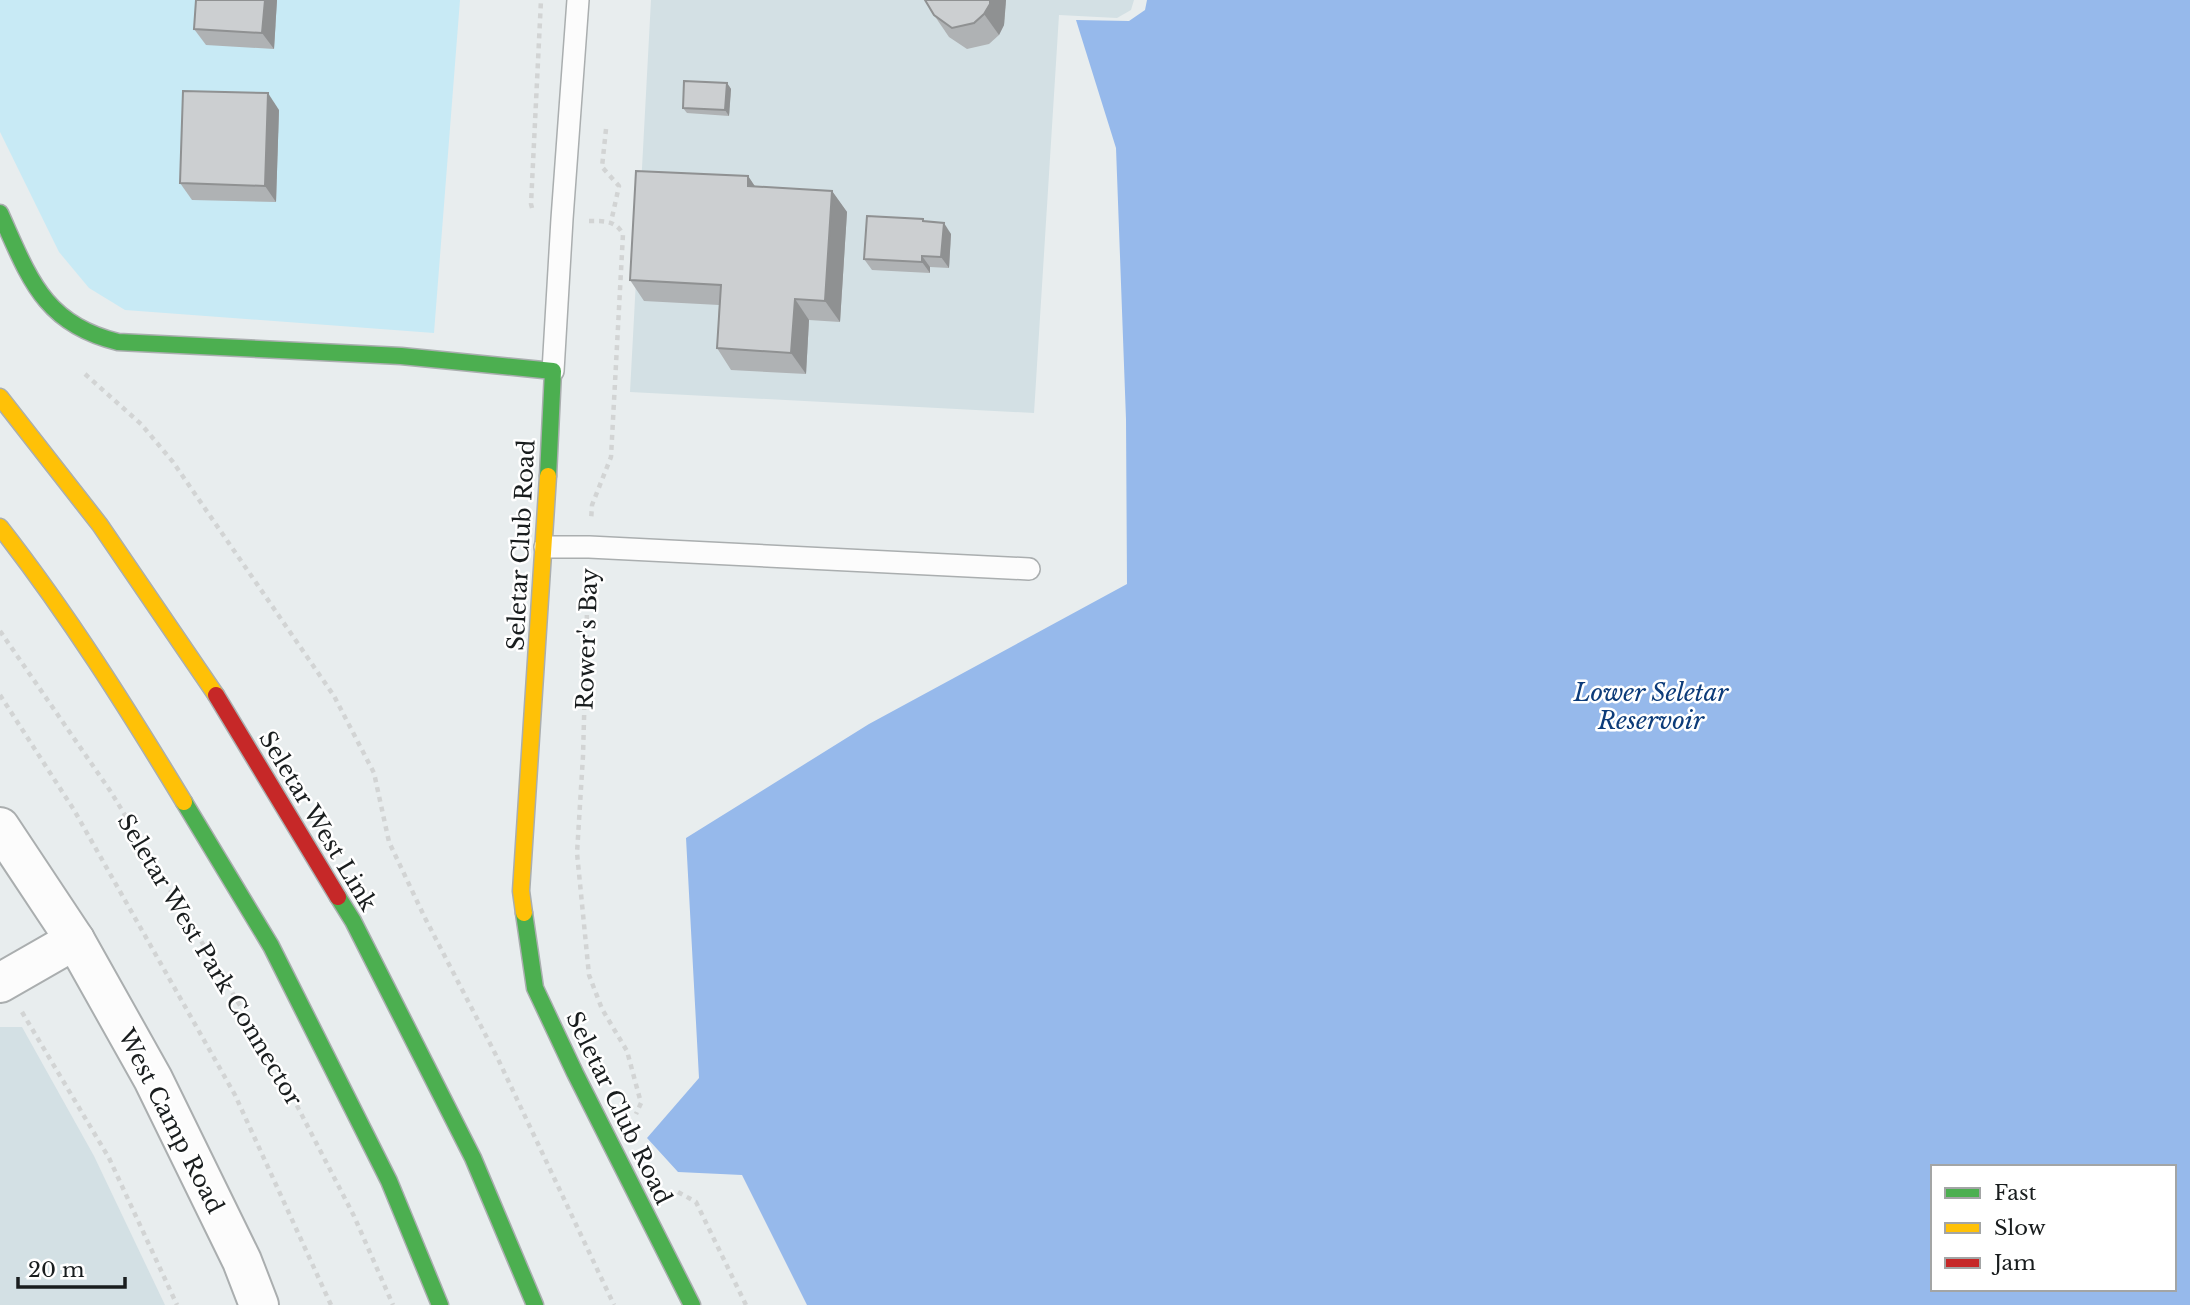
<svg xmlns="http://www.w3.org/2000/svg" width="2190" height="1305" font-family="'Libre Baskerville',serif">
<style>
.built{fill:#d3e0e4}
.green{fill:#c8eaf5}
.water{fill:#96b9eb;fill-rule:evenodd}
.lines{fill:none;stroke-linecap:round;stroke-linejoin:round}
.lane-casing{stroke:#aaaeaf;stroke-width:24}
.street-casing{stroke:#aaaeaf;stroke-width:42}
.fast-casing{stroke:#aaaeaf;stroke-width:19}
.slow-casing{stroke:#aaaeaf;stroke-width:19}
.jam-casing{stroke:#aaaeaf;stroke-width:19}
.path{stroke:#d2d4d4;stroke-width:4.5;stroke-dasharray:5 5;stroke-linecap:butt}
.lane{stroke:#fcfcfc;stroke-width:21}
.street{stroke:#fcfcfc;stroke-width:38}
.fast{stroke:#4caf50;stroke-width:16}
.slow{stroke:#ffc107;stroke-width:16}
.jam{stroke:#c62828;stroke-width:16}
.wall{fill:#afb2b4}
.shaded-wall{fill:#8f9192}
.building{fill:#cccfd1;stroke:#8f9192;stroke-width:2}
.labels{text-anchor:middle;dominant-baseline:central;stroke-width:5;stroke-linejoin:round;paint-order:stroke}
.street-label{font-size:23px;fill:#191d1e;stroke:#fff}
.water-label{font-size:24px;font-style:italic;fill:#0c3b79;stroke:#fff}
</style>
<rect width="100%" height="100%" fill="#e8edee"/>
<!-- built -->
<g class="built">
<path d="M651 0H1134L1131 10 1117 18 1059 15 1034 413 630 392Z"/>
<path d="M0 1027H22L94 1156 165 1305H0Z"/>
</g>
<!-- green -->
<path class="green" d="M0 0H460L434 333 125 310 89 288 59 252 0 132Z"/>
<!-- water -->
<path class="water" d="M1147 0H2190V1305H807L742 1175 678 1172 647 1138 699 1078 686 838 869 724 1127 584 1126 419 1116 148 1076 20 1129 21 1145 10ZM1933 1167H2174V1289H1933Z"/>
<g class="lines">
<!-- lane casing -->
<g class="lane-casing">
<g id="lane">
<path d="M553 371 562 219 578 0"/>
<path d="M545 547H589L1029 569"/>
</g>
</g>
<!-- street casing -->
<g class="street-casing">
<g id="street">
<path d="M0 827 75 940 153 1079 242 1261 259 1305"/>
<path d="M0 983 75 940"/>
</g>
</g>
<!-- fast casing -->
<g class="fast-casing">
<g id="fast">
<path d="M0 213C29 277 43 324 118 342L401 356 553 371 548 476"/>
<path d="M184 802 271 946 389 1181 440 1305"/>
<path d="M338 897 353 921 473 1158 535 1305"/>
<path d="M524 913 535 988 575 1073 692 1305"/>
</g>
</g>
<!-- slow casing -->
<g class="slow-casing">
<g id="slow">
<path d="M0 397 100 525 216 695"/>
<path d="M0 527C68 614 127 708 184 802"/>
<path d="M524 913 521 891 548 476"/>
</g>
</g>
<!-- jam casing -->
<g class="jam-casing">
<path id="jam" d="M216 695 338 897"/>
</g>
<!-- path -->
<g class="path">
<path d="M606 129 602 167 619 186 611 222"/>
<path d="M532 208 531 204 541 0"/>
<path d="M589 221C604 221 615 220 623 234L611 457 592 505 591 521"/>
<path d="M85 374 141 424 173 462 334 696 374 773 389 842 425 918 498 1059 614 1305"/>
<path d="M588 575 583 756 577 853 589 975 602 1009 627 1051 641 1103 636 1114"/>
<path d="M0 631 111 792 276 1065 354 1216 393 1305"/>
<path d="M0 695 74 810 235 1095 331 1305"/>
<path d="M22 1012 109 1158 177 1305"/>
<path d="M678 1192 696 1202 746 1305"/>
</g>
<!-- lane -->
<use href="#lane" class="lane"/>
<!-- street -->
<use href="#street" class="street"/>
<!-- fast -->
<use href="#fast" class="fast"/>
<!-- slow -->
<use href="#slow" class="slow"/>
<!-- jam -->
<use href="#jam" class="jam"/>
</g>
<!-- wall -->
<g class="wall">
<path d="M196 0H277L274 49 206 45 194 29Z"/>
<path d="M1006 0 1004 25 999 35 989 44 967 49 949 37 934 15Z"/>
<path d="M727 83 731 89 729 116 687 113 683 108Z"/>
<path d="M279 110 276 202 192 200 180 183Z"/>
<path d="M748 176 755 187 832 191 847 212 840 322 809 320 806 374 731 370 717 348 719 305 644 301 630 280Z"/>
<path d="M923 219 925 221 951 234 949 268 930 267V273L872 270 864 259Z"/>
</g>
<!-- shaded-wall -->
<g class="shaded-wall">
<path d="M265 0H277L274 49 262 33Z"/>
<path d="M990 0H1006L1004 25 999 35 984 14Z"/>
<path d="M727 83 731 89 729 116 725 110Z"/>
<path d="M268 93 279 110 276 202 265 186Z"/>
<path d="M748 176 763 198 748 186Z"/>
<path d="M832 191 847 212 840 322 825 301Z"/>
<path d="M944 223 951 234 949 268 941 257Z"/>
<path d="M922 256 930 267V273L922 262Z"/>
<path d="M795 299 809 320 806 374 791 353Z"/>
</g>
<!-- building -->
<g class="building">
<path d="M196 0H265L262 33 194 29Z"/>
<path d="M925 0H990V4L984 14 974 23 952 28 934 15Z"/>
<path d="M684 81 727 83 725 110 683 108Z"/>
<path d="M183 91 268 93 265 186 180 183Z"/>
<path d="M636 171 748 176V186L832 191 825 301 795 299 791 353 717 348 721 285 630 280Z"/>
<path d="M867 216 923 219V221L944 223 941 257 922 256V262L864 259Z"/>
</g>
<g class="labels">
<!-- street labels -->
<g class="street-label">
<text transform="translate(521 545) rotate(-87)">Seletar Club Road</text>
<text transform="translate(587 639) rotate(-88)">Rower's Bay</text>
<text transform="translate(318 821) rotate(59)">Seletar West Link</text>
<text transform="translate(210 960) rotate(59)">Seletar West Park Connector</text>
<text transform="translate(619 1108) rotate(64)">Seletar Club Road</text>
<text transform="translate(171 1121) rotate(63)">West Camp Road</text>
</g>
<!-- water labels -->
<g class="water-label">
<text x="1651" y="692">Lower Seletar<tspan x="1651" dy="28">Reservoir</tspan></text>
</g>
</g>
<!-- legend -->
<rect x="1931" y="1165" width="245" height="126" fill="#ffffff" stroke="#a3a5a5" stroke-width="2"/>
<rect x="1945" y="1188" width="35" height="10" fill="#4caf50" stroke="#a3a5a5" stroke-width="2"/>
<text x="1994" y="1200" font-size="21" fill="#191d1e">Fast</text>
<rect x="1945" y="1223" width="35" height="10" fill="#ffc107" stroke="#a3a5a5" stroke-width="2"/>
<text x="1994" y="1235" font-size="21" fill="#191d1e">Slow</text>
<rect x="1945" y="1258" width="35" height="10" fill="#c62828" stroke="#a3a5a5" stroke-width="2"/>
<text x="1994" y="1270" font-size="21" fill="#191d1e">Jam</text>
<!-- scale -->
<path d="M18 1277v10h107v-10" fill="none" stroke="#191d1e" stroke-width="3.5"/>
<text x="28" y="1277" font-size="21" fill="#191d1e" stroke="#ffffff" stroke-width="5" paint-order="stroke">20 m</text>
</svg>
